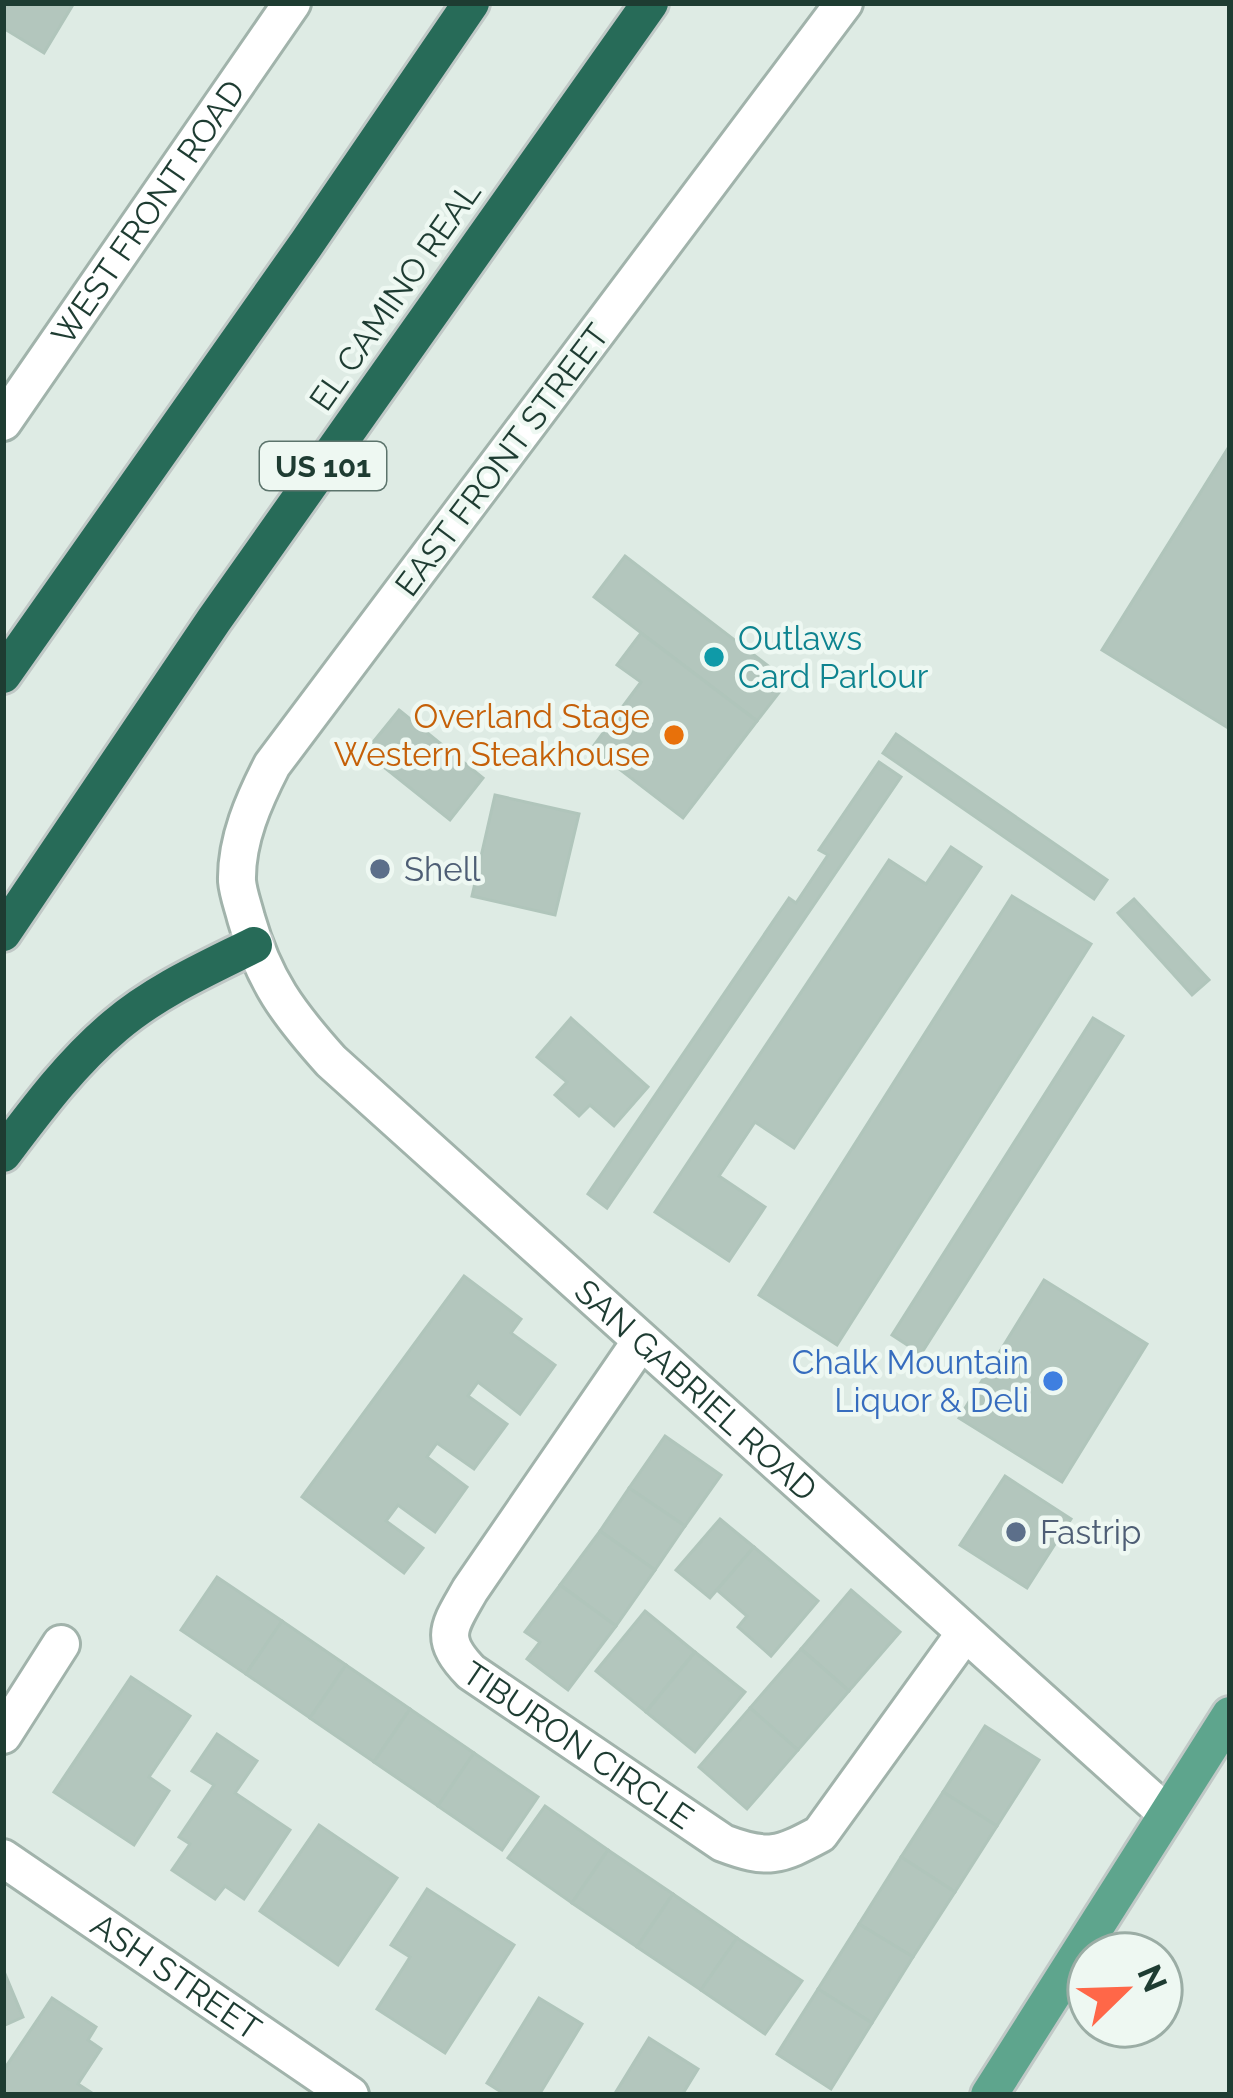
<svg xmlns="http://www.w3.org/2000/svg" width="1233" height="2098" font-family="Raleway,sans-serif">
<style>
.building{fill:#b3c6bd;stroke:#b0c5bb;stroke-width:3}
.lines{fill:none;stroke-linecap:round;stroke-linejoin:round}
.minor-casing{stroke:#a1b3ab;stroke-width:42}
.major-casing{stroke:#c0c8c6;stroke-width:42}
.highway-casing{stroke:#c0c8c6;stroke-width:42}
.minor{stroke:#fff;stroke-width:36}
.major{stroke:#5ea58d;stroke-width:36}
.highway{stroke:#276b58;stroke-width:36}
.culture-dot{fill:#0f9aa8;stroke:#eef8f2;stroke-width:4.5}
.food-dot{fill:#e8710a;stroke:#eef8f2;stroke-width:4.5}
.service-dot{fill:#5c6f8a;stroke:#eef8f2;stroke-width:4.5}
.shop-dot{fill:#3f7fe0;stroke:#eef8f2;stroke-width:4.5}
.labels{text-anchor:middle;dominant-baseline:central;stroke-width:9;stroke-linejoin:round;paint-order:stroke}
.shield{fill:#eef8f2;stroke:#5c746c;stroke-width:3}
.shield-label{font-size:30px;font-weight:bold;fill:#1e3c32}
.street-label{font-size:33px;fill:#1e3c32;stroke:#eef8f2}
.culture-label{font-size:33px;fill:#0d838f;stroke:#eef8f2;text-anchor:start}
.food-label{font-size:33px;fill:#c56008;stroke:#eef8f2;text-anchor:end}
.service-label{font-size:33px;fill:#4e5e75;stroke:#eef8f2;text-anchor:start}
.shop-label{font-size:33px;fill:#366cbe;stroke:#eef8f2;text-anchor:end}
</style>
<rect width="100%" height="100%" fill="#deebe4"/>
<!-- building -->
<g class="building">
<path d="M3 3H74L44 53 3 28Z"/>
<path d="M1230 445V729L1102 650Z"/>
<path d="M625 556 788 681 757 721 594 597Z"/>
<path d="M641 633 757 721 683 818 592 748 641 682 617 665Z"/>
<path d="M399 710 483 778 450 820 365 752Z"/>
<path d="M896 734 1107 880 1094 899 883 753Z"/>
<path d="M879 762 901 777 607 1208 588 1194 789 898 796 903 828 855 819 850Z"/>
<path d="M495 795 579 814 555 915 472 896Z"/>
<path d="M951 847 981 867 794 1148 755 1122 719 1176 765 1207 729 1261 655 1212 889 860 926 884Z"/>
<path d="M1012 896 1091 944 837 1345 759 1295Z"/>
<path d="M1134 899 1209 980 1192 995 1118 913Z"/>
<path d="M571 1018 648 1087 614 1126 590 1105 579 1116 555 1095 567 1082 537 1057Z"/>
<path d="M1093 1018 1123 1036 921 1354 892 1335Z"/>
<path d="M464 1276 521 1319 511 1333 555 1365 520 1414 478 1382 468 1396 507 1424 474 1469 437 1443 427 1457 467 1487 435 1532 398 1505 386 1521 423 1548 404 1573 302 1497Z"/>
<path d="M1044 1280 1147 1344 1062 1482 959 1418Z"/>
<path d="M665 1436 721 1475 685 1526 629 1488Z"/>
<path d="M1005 1476 1071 1519 1027 1588 960 1545Z"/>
<path d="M629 1488 685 1526 655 1570 600 1531Z"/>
<path d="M720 1519 754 1547 710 1598 676 1570Z"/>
<path d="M600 1531 655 1570 616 1626 560 1585Z"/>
<path d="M754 1547 818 1601 771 1656 738 1627 747 1616 717 1590Z"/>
<path d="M217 1577 282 1621 246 1674 181 1630Z"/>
<path d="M560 1585 616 1626 568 1690 527 1659 540 1642 525 1632Z"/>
<path d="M851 1590 900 1632 849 1691 801 1649Z"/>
<path d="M645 1611 695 1652 646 1712 596 1671Z"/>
<path d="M282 1621 346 1665 310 1718 246 1674Z"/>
<path d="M801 1649 849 1691 798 1750 750 1708Z"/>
<path d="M695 1652 745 1692 695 1752 646 1712Z"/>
<path d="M346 1665 410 1709 374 1762 310 1718Z"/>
<path d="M131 1677 190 1716 149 1777 169 1791 134 1845 54 1792Z"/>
<path d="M750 1708 798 1750 747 1809 699 1767Z"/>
<path d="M410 1709 474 1753 438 1806 374 1762Z"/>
<path d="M985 1726 1039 1760 997 1826 943 1792Z"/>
<path d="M217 1734 257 1761 235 1793 290 1830 244 1899 225 1886 215 1899 172 1870 190 1844 179 1837 214 1785 192 1771Z"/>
<path d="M474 1753 538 1797 502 1850 438 1806Z"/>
<path d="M943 1792 997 1826 955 1892 901 1857Z"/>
<path d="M545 1806 608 1850 572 1903 508 1858Z"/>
<path d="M319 1825 397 1878 338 1965 260 1911Z"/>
<path d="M608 1850 673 1894 637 1947 572 1903Z"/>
<path d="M901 1857 955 1892 913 1957 859 1924Z"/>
<path d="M427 1889 514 1945 445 2053 377 2009 410 1957 391 1945Z"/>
<path d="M673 1894 737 1938 701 1990 637 1947Z"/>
<path d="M859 1924 913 1957 872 2023 818 1989Z"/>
<path d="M737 1938 802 1981 765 2034 701 1990Z"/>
<path d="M3 1969 23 2017 3 2026Z"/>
<path d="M818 1989 872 2023 831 2089 777 2054Z"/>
<path d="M52 1998 96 2027 88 2040 101 2049 78 2084 95 2095H3V2071Z"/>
<path d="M539 1998 582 2024 539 2095H506L487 2083Z"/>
<path d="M649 2038 698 2069 682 2095H614Z"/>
</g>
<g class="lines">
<!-- minor casing -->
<g class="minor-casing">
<g id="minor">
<path id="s1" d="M844 3 272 765C254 800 236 840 237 881 238 893 243 906 246 918 264 981 288 1013 331 1061L1166 1813"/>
<path id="s2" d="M3 422 292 3"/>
<path id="s3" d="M641 1341 470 1590C449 1627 438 1638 471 1672L723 1843C768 1860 779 1856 820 1834L965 1633"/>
<path d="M3 1735 61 1644"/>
<path id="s4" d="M3 1858 350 2095"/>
</g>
</g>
<!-- major casing -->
<g class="major-casing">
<path id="major" d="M989 2095 1230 1715"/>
</g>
<!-- highway casing -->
<g class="highway-casing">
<g id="highway">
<path d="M3 675 307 243 471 3"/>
<path d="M3 933 214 620 650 3"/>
<path d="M3 1154C37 1109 71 1063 115 1026 156 991 206 969 254 945"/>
</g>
</g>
<!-- minor -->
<use href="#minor" class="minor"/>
<!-- major -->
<use href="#major" class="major"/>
<!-- highway -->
<use href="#highway" class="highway"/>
</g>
<!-- markers -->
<circle class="culture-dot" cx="714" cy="657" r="12"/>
<circle class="food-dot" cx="674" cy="735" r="12"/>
<g class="service-dot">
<circle cx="380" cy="869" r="12"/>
<circle cx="1016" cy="1532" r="12"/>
</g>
<circle class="shop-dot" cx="1053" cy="1381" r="12"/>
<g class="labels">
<!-- shield labels -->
<rect class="shield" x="260" y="442" width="126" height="48" rx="9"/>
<g class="shield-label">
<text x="323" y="466">US 101</text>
</g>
<!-- street labels -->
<g class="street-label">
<text stroke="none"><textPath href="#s2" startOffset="255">WEST FRONT ROAD</textPath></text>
<text transform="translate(395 296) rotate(-55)">EL CAMINO REAL</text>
<text transform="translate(502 460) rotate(-53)">EAST FRONT STREET</text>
<text stroke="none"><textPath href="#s1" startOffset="1773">SAN GABRIEL ROAD</textPath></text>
<text stroke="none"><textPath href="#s3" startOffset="525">TIBURON CIRCLE</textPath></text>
<text stroke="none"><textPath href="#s4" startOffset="210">ASH STREET</textPath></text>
</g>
<!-- culture labels -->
<g class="culture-label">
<text x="738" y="638">Outlaws<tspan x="738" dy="38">Card Parlour</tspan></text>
</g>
<!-- food labels -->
<g class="food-label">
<text x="650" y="716">Overland Stage<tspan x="650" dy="38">Western Steakhouse</tspan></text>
</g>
<!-- service labels -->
<g class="service-label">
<text x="404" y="869">Shell</text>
<text x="1040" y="1532">Fastrip</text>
</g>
<!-- shop labels -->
<g class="shop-label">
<text x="1029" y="1362">Chalk Mountain<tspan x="1029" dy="38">Liquor &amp; Deli</tspan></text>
</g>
</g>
<!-- border -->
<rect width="1233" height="2098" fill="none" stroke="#1e3c32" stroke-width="12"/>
<!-- north arrow -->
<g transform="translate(1125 1990) rotate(67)"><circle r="57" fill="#eef8f2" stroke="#9bada5" stroke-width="3"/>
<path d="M0-9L21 45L0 30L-21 45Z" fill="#ff6748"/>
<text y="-18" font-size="33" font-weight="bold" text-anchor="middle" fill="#1e3c32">N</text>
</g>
</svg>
